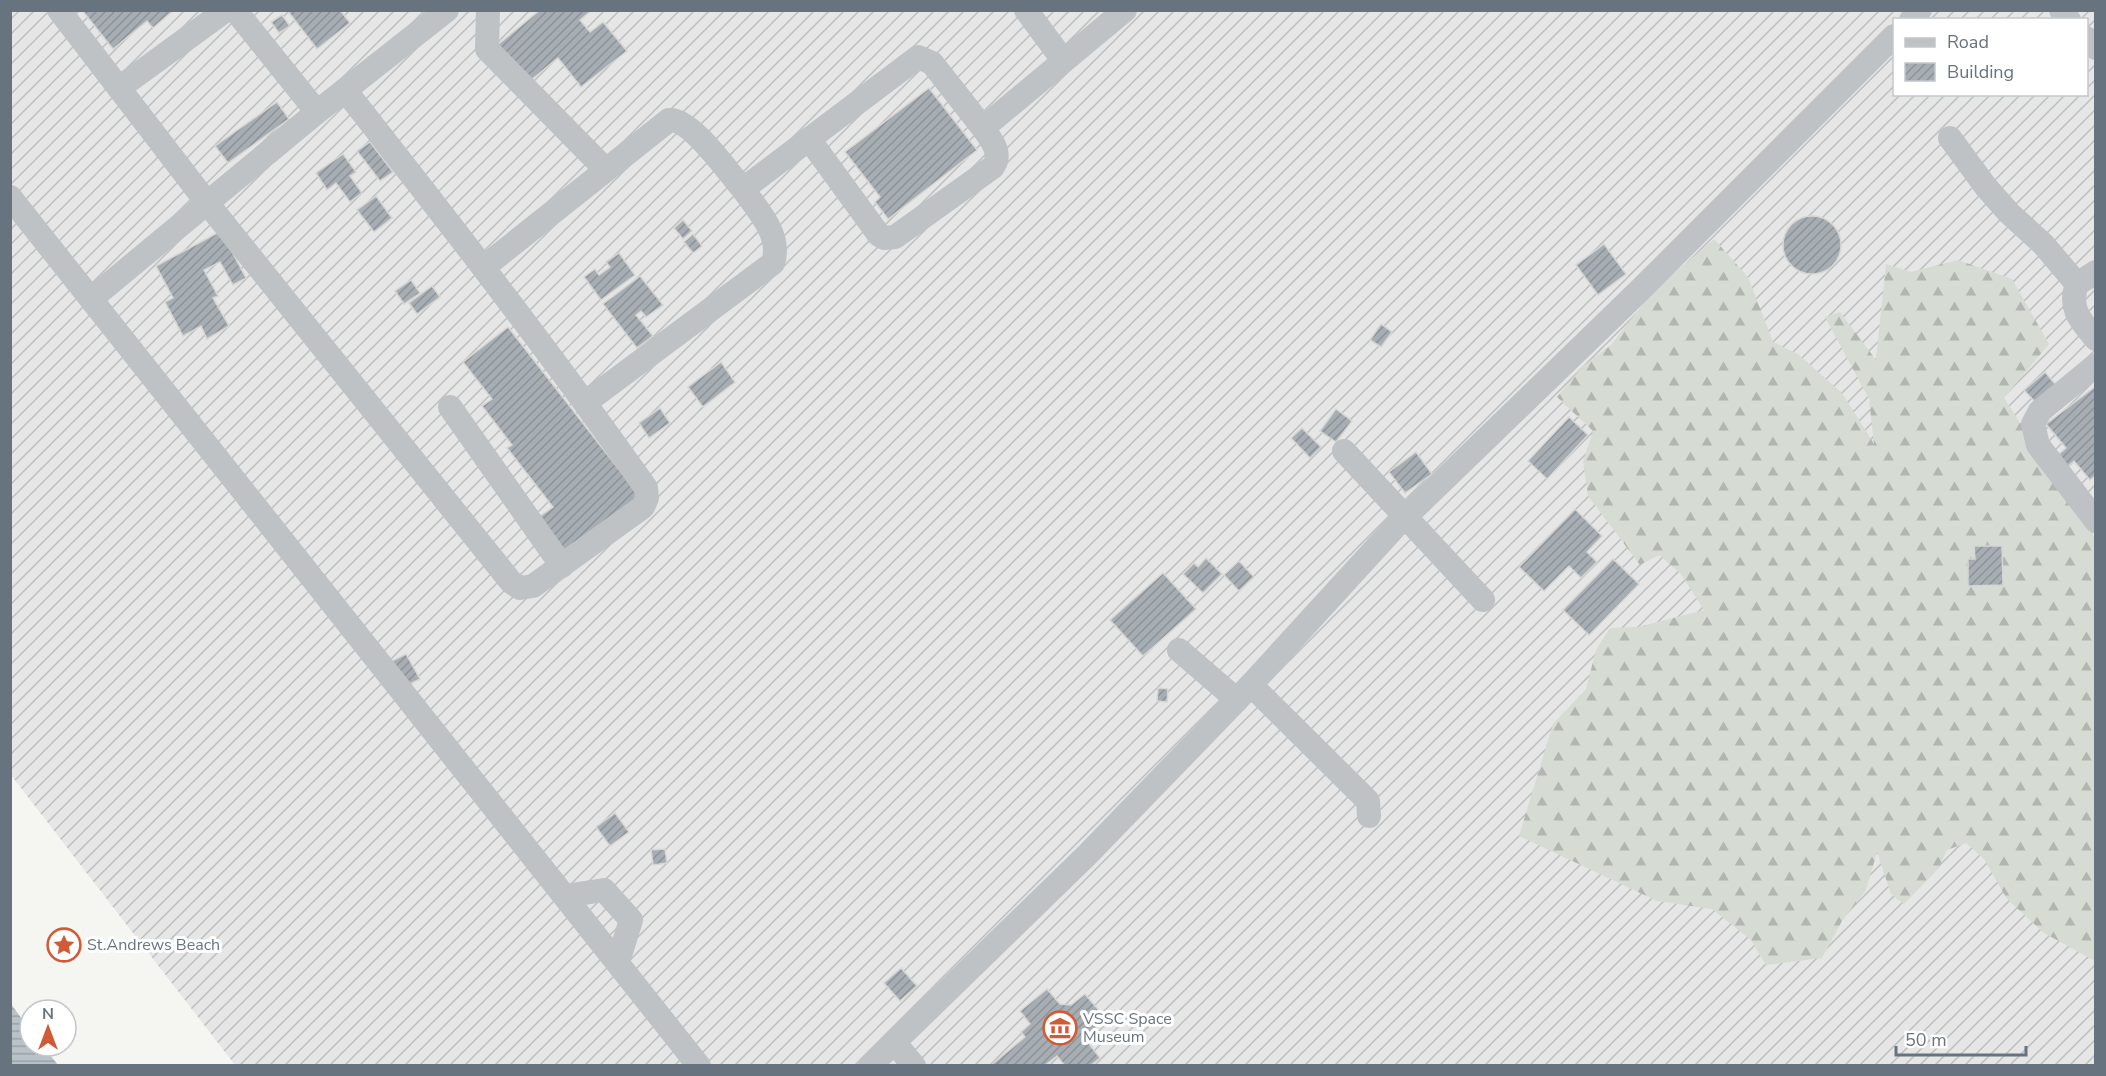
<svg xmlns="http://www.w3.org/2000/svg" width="2106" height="1076" font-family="'Nunito Sans',sans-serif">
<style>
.industrial{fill:url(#industrial-furrows);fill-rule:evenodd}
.forest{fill:url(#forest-firs)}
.water{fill:url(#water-rules)}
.building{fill:url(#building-hatch);stroke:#d6d6d4;stroke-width:1.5}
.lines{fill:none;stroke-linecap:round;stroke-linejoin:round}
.minor{stroke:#bec2c5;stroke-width:24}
.labels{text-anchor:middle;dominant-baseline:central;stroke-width:6;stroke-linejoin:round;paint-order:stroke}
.poi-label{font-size:16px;fill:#67747f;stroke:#fff;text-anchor:start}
</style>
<defs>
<pattern id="industrial-furrows" width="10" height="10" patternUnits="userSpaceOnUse" patternTransform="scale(1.5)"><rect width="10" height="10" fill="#e5e6e5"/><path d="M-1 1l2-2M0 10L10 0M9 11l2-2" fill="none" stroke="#bdbfbf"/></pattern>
<pattern id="forest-firs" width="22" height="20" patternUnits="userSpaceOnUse" patternTransform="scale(1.5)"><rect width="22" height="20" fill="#d6dbd3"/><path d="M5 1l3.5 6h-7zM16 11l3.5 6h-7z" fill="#b1b6b0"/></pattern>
<pattern id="water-rules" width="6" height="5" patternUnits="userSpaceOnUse" patternTransform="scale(1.5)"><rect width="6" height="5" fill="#b9c2c7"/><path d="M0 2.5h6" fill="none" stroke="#9aa2a7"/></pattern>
<pattern id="building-hatch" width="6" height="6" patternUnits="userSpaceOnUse" patternTransform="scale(1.5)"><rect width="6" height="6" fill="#a7aeb3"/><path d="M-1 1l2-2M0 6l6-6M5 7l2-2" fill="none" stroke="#8c9297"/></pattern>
</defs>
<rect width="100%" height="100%" fill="#f5f5f1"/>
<!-- industrial -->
<path class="industrial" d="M11 11H2095V1065H235L11 775ZM1894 20H2086V94H1894Z"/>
<!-- forest -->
<path class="forest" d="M1714 239 1748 277 1773 342 1798 354 1842 393 1874 444 1869 399 1825 317 1840 312 1876 360 1886 264 1911 272 1958 260 2012 279 2049 344 2004 398 2095 538V961L2044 933 2007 899 1984 859 1966 843 1947 850 1938 869 1904 904 1891 894 1877 852 1866 890 1842 921 1822 958 1766 965 1751 940 1712 909 1657 901 1519 836 1553 724 1586 689 1596 650 1610 628 1638 627 1704 610 1680 573 1659 555 1640 565 1588 496 1583 461 1593 431 1557 397 1583 366 1611 345 1652 292Z"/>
<!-- water -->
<path class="water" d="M11 1004 30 1030V1046H43L58 1065H11Z"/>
<!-- building -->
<g class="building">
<path d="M82 10H174L153 28 147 21 113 49Z"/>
<path d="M287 10H340L350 23 317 49Z"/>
<path d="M540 10H592L580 20 590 32 603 22 627 51 581 87 558 58 526 84 495 47Z"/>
<path d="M282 15 290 26 279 33 271 22Z"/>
<path d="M929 88 977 150 888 219 875 202 880 197 845 152Z"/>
<path d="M277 102 289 119 228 163 215 146Z"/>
<path d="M370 142 393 172 380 181 357 151Z"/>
<path d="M343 154 356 172 350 176 362 193 350 202 336 183 327 190 316 173Z"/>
<path d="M376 196 392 218 374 232 357 210Z"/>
<circle cx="1812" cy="245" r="29"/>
<path d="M683 220 692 231 683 239 674 228Z"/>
<path d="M221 231 246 278 233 285 220 262 204 270 218 296 213 298 229 326 207 339 201 326 183 336 165 302 173 298 156 266Z"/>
<path d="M693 234 702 246 693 253 684 242Z"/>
<path d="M1604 244 1626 274 1598 295 1576 265Z"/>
<path d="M619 253 635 275 601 300 584 277 595 269 599 275 610 267 606 262Z"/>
<path d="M640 276 663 305 646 317 641 311 636 315 653 336 637 348 603 304Z"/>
<path d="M411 280 420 293 404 304 395 291Z"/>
<path d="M432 286 440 297 417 314 409 303Z"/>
<path d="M1381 324 1392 332 1381 347 1370 340Z"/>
<path d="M508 327 642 499 568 555 539 517 553 507 507 448 512 445 482 406 492 399 463 362Z"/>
<path d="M721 362 735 382 703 407 688 387Z"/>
<path d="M2045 372 2056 385 2036 403 2024 390Z"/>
<path d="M2096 386V475L2090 480 2074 461 2067 467 2058 455 2066 448 2046 424Z"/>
<path d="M660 408 670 423 649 438 639 423Z"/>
<path d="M1336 409 1352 421 1336 442 1320 431Z"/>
<path d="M1569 417 1588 435 1547 479 1528 461Z"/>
<path d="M1302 428 1321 447 1310 458 1291 438Z"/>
<path d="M1416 452 1432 474 1405 493 1389 472Z"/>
<path d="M1575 509 1602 536 1587 552 1597 562 1581 578 1569 566 1544 591 1519 567Z"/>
<path d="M1974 546H2002L2003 585 1968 586V559H1975Z"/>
<path d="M1206 558 1222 574 1203 593 1183 574 1194 563 1198 567Z"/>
<path d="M1613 559 1639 584 1589 635 1563 610Z"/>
<path d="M1239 561 1254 577 1239 591 1224 575Z"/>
<path d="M1163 573 1196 609 1143 656 1110 620Z"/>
<path d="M406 654 420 679 404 687 390 662Z"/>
<path d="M1158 688 1168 689 1167 702 1157 701Z"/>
<path d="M615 813 629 832 610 846 596 827Z"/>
<path d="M665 849 667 863 653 865 651 850Z"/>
<path d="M901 968 917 986 900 1001 884 983Z"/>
<path d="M1047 989 1060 1004 1071 1005 1085 994 1106 1019 1084 1037 1100 1058 1090 1066H1065L1057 1056 1044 1066H990L1025 1037 1021 1032 1030 1024 1020 1011Z"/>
</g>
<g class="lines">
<!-- minor -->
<g class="minor">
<path d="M59 10 208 204 511 582 520 588 533 586 643 507 647 498 646 488C550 352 448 221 345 90"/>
<path d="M235 10 317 112"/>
<path d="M488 10 487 49 605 169"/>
<path d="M1026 10 1063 60"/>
<path d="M2061 10 2069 20"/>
<path d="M1911 20 1920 10"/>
<path d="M2086 38 2096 48"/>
<path d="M119 88 226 10"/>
<path d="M1950 138 1986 187 2009 213 2043 244 2077 284"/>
<path d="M809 139 879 235 884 238 895 237 993 167C1003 153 991 140 983 128"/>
<path d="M10 197 699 1066"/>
<path d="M484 267 669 120C691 118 727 171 743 189L918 57 932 63 983 128 1125 10"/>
<path d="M2096 272 2077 284C2068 309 2081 321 2096 339"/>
<path d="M91 299 317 112 447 10"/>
<path d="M2096 365 2040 411 2033 424 2038 445 2096 521"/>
<path d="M586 402 773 263C782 235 758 211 743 189"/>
<path d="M450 407 562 566"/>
<path d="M1344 451 1483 600"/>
<path d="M1179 650 1237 700"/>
<path d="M1251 685 1368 801 1369 816"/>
<path d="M565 896 604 890 631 920 618 962"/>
<path d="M894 1042 914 1066"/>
<path d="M870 1066 1087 855 1237 700 1396 526 1639 291 1894 36"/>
</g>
</g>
<!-- icons -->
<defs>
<g id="sight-ring" transform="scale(1.725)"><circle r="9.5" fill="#fff" stroke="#d05b37" stroke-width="1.5"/><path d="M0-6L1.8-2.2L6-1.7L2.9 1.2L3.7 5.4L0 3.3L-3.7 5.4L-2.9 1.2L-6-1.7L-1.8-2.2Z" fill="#d05b37"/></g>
<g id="museum-ring" transform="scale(1.725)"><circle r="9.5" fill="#fff" stroke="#d05b37" stroke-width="1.5"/><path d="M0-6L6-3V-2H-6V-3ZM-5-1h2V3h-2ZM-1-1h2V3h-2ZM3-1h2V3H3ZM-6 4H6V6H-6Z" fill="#d05b37"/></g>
</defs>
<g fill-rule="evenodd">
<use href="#sight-ring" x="64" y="945"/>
<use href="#museum-ring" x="1060" y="1028"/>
</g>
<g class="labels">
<!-- poi labels -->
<g class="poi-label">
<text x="87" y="945">St.Andrews Beach</text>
<text x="1083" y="1019">VSSC Space<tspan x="1083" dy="18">Museum</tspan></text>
</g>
</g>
<!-- border -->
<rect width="2106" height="1076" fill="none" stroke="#67747f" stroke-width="24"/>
<!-- legend -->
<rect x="1893" y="18" width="195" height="78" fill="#ffffff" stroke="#c2c7cc" stroke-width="1.5"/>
<rect x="1905" y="38" width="30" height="9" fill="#bec2c5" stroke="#c2c7cc" stroke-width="1.5"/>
<text x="1947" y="48" font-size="18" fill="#67747f">Road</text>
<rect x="1905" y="63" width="30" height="18" fill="url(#building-hatch)" stroke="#c2c7cc" stroke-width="1.5"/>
<text x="1947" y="78" font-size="18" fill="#67747f">Building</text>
<!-- north arrow -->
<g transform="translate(48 1028)"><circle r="28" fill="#ffffff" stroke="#c2c7cc" stroke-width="1.5"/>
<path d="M0-4.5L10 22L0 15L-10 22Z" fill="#d05b37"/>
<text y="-9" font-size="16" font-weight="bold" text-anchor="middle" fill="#67747f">N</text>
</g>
<!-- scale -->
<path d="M1896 1046v9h130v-9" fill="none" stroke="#67747f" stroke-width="3"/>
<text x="1905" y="1046" font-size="18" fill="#67747f" stroke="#ffffff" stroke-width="4.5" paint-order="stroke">50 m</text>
</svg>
